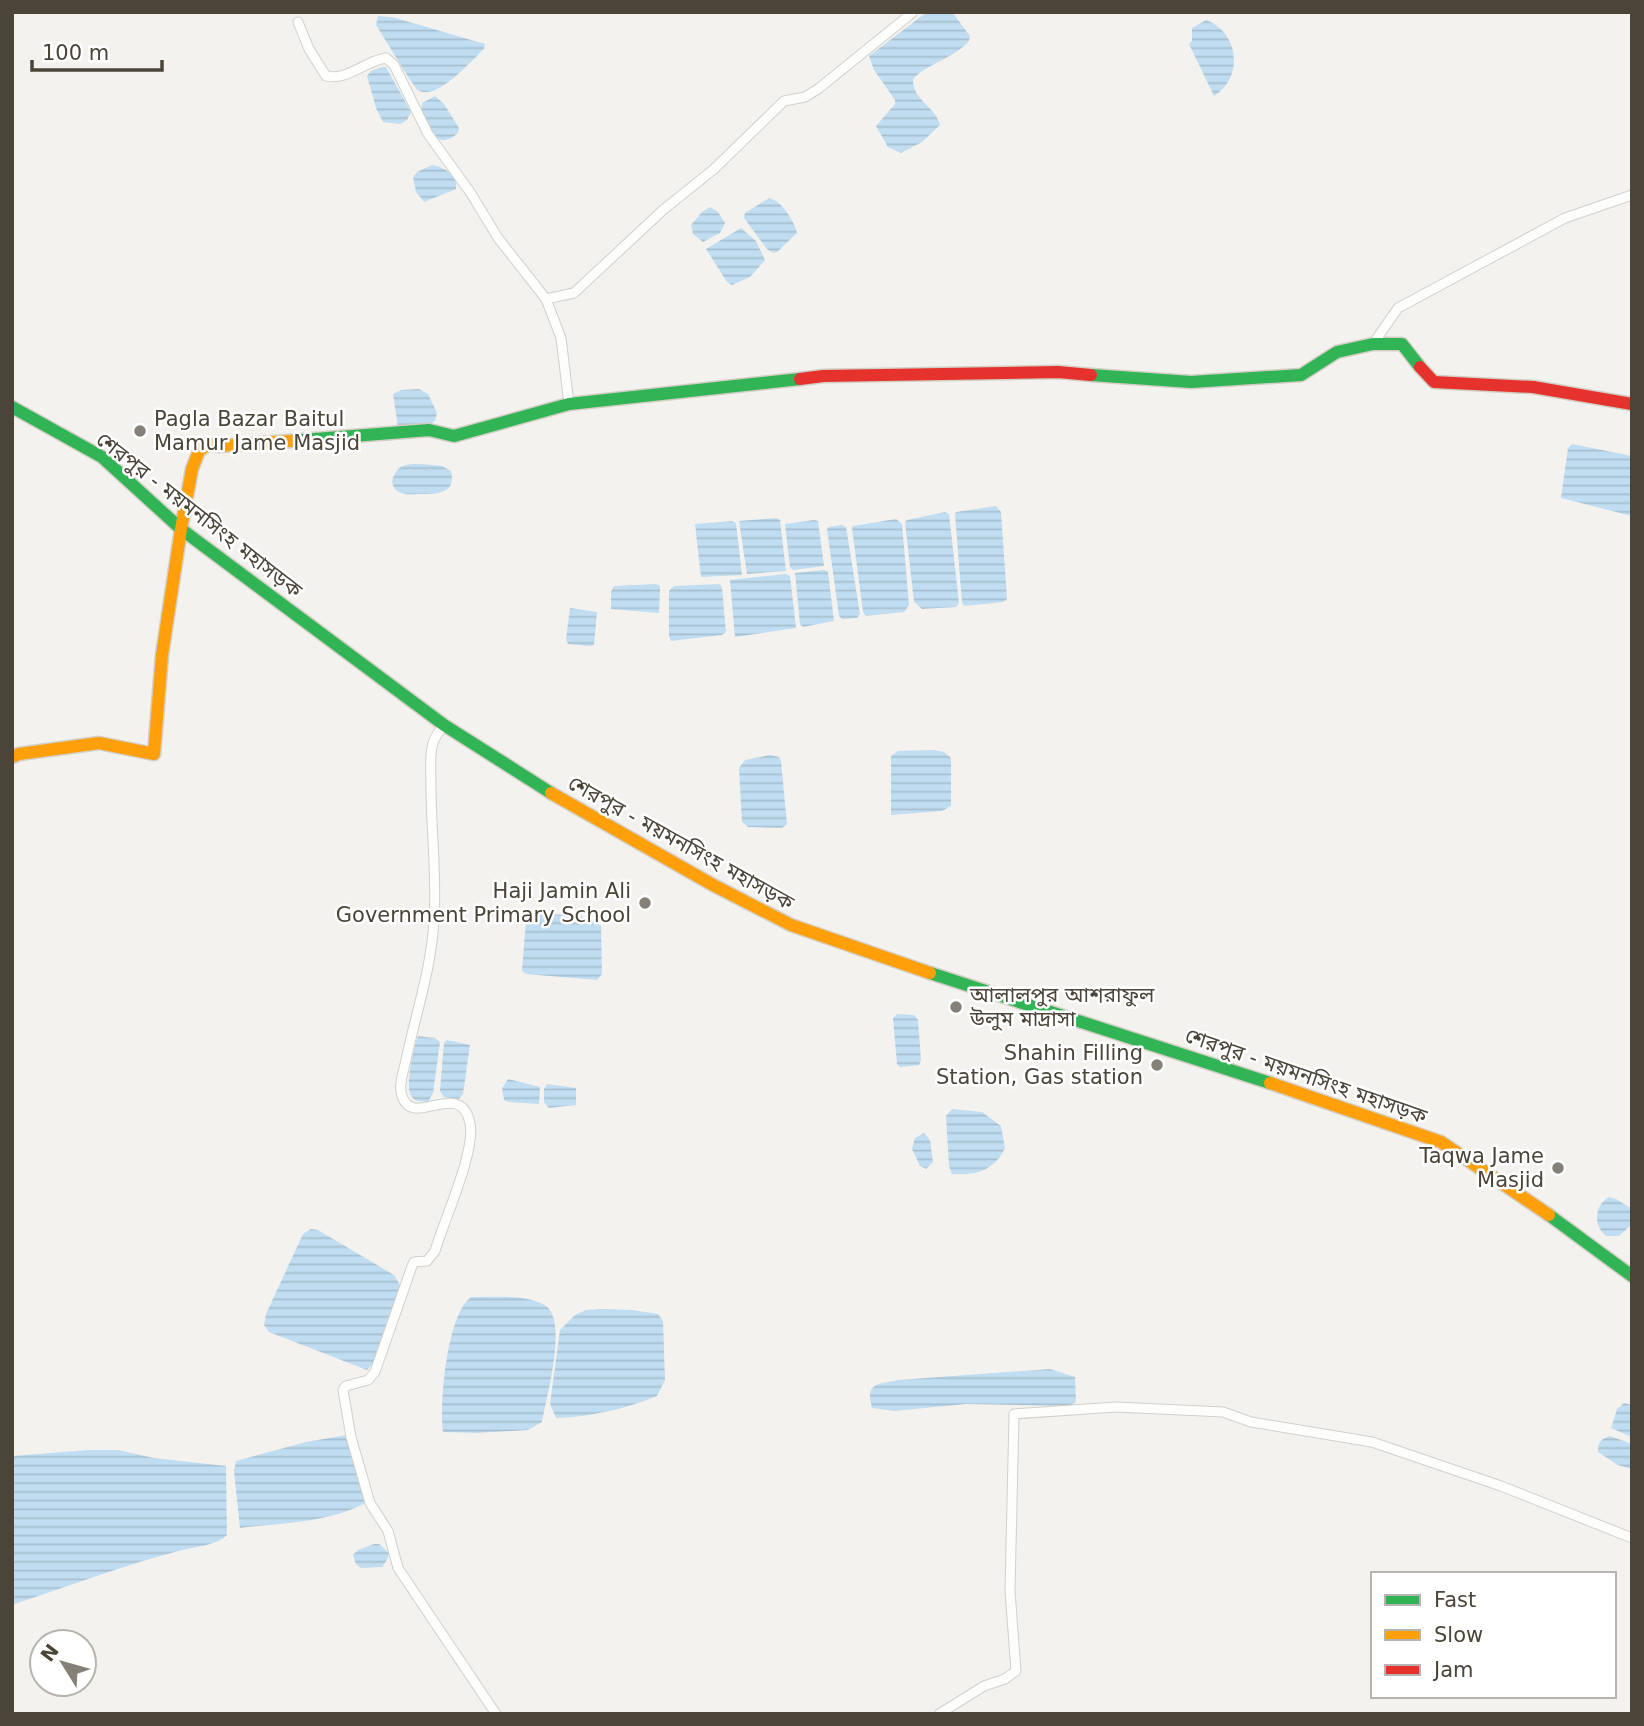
<svg xmlns="http://www.w3.org/2000/svg" width="1644" height="1726" font-family="'DejaVu Sans','Noto Sans Bengali',sans-serif">
<style>
.water{fill:url(#water-rules)}
.lines{fill:none;stroke-linecap:round;stroke-linejoin:round}
.street-casing{stroke:#d2d0cb;stroke-width:11}
.fast-casing{stroke:#d3cfc5;stroke-width:15}
.slow-casing{stroke:#d3cfc5;stroke-width:15}
.jam-casing{stroke:#d3cfc5;stroke-width:15}
.street{stroke:#fdfdfc;stroke-width:9}
.fast{stroke:#30b455;stroke-width:12}
.slow{stroke:#ff9f0a;stroke-width:12}
.jam{stroke:#e5322d;stroke-width:12}
.poi-dot{fill:#868178;stroke:#fff;stroke-width:2.5}
.labels{text-anchor:middle;dominant-baseline:central;stroke-width:5;stroke-linejoin:round;paint-order:stroke}
.poi-label{font-size:21px;fill:#4b4439;stroke:#fff;text-anchor:end}
.street-label{font-size:21px;fill:#4b4439;stroke:#fff}
</style>
<defs>
<pattern id="water-rules" width="6" height="5" patternUnits="userSpaceOnUse" patternTransform="scale(1.75)"><rect width="6" height="5" fill="#c0ddf1"/><path d="M0 2.5h6" fill="none" stroke="#a6bfcf"/></pattern>
</defs>
<rect width="100%" height="100%" fill="#f4f2ee"/>
<!-- water -->
<g class="water">
<path d="M927 12H952L970 36 969 41C953 59 928 63 913 79 912 100 936 107 940 125L922 142 901 153 888 147 876 126 895 104V100L874 70 869 56Z"/>
<path d="M378 16 392 17 485 44 484 49C471 61 436 102 418 90 414 88 382 34 376 25Z"/>
<path d="M1206 20C1238 31 1245 77 1214 96L1189 44 1192 41V28Z"/>
<path d="M382 67H386L411 112 407 120 400 124 383 122 376 108 367 76 371 71Z"/>
<path d="M435 96 444 104 459 128 458 133C453 137 448 141 441 140 430 136 419 113 422 103Z"/>
<path d="M432 165C444 167 458 175 456 189L424 202 416 192 413 177 417 172Z"/>
<path d="M769 198C782 201 794 221 797 233L777 252 773 253 767 249 744 218 745 213Z"/>
<path d="M710 207 718 212 725 223 720 233 703 242 693 234 691 225 702 212Z"/>
<path d="M741 228 756 241 765 260 750 277 732 285 727 282 706 249Z"/>
<path d="M419 389 428 394 437 413 435 421 430 424 398 427 393 394 401 390Z"/>
<path d="M1572 444 1632 456V516L1561 498 1568 448Z"/>
<path d="M421 464 442 466 451 471C457 495 435 494 418 494 413 494 406 495 402 493 395 491 393 487 392 481 397 464 405 464 421 464Z"/>
<path d="M996 506 1001 512 1007 599 1003 602 965 606 962 603 955 514 956 512Z"/>
<path d="M945 512 949 514 959 603 956 607 922 609 914 602 905 522 907 520Z"/>
<path d="M776 518 780 520 786 571 747 574 739 521Z"/>
<path d="M896 519 902 524 909 605 904 612 866 616 863 612 852 528 853 526Z"/>
<path d="M814 520 818 521 824 566 793 570 790 567 785 524Z"/>
<path d="M732 521 736 523 742 575 701 577 695 524Z"/>
<path d="M842 525 846 527 860 614 857 618 842 619 839 616 827 529 829 527Z"/>
<path d="M824 570 828 572 834 621 803 627 800 624 795 573Z"/>
<path d="M786 574 790 576 796 628 735 637 730 580Z"/>
<path d="M655 584 659 585 660 588 659 613 611 609V592L614 586Z"/>
<path d="M719 584 722 587 726 632 722 635 671 641 669 636V591L674 586Z"/>
<path d="M570 608 597 612 594 645 590 646 568 644 566 639Z"/>
<path d="M933 750 944 752 951 758V806L942 811 891 815V756L898 751Z"/>
<path d="M770 755 779 757 781 761 787 824 782 828 748 827 742 822 739 768 745 760Z"/>
<path d="M544 914C561 915 589 913 601 926L602 974 597 980 526 974 522 971 526 920 531 916Z"/>
<path d="M897 1014 914 1015 918 1020 921 1060 919 1065 900 1067 897 1064 893 1018Z"/>
<path d="M418 1036 435 1038 440 1042 433 1093 428 1102C422 1101 415 1102 412 1097 404 1089 414 1046 418 1036Z"/>
<path d="M447 1040 470 1045 463 1094 459 1099 444 1097 440 1091 444 1043Z"/>
<path d="M508 1079 540 1087 539 1104 508 1102 504 1100 502 1088Z"/>
<path d="M547 1084 576 1088V1105L549 1108 544 1102V1089Z"/>
<path d="M952 1109 982 1112 1001 1126 1005 1148C995 1170 975 1176 952 1174L949 1166 946 1116Z"/>
<path d="M924 1133 930 1140 933 1162 926 1169 920 1166 912 1149 915 1138Z"/>
<path d="M1609 1197 1616 1199 1632 1209V1224L1619 1236H1606C1593 1225 1594 1206 1609 1197Z"/>
<path d="M311 1229 318 1230 394 1275 400 1285 376 1361 367 1370 269 1332 264 1325 266 1314 303 1234Z"/>
<path d="M471 1297C490 1297 530 1294 546 1306 568 1322 546 1398 542 1422L528 1430 476 1433 443 1432C439 1403 447 1314 471 1297Z"/>
<path d="M603 1309 632 1310 658 1314 663 1321 665 1380 657 1396C625 1409 590 1417 556 1418L550 1404 560 1330 575 1315 586 1310Z"/>
<path d="M1050 1369 1075 1377 1076 1402 1069 1406 966 1404 894 1411 872 1408C865 1382 877 1385 898 1380Z"/>
<path d="M1624 1403 1632 1405V1437L1611 1428 1617 1409Z"/>
<path d="M347 1435 367 1502C330 1523 281 1523 240 1528L234 1471 236 1461 306 1442Z"/>
<path d="M1610 1436 1632 1444V1469L1618 1465 1598 1452C1598 1443 1600 1439 1610 1436Z"/>
<path d="M89 1450H118L154 1458 226 1466 227 1535C217 1545 196 1547 182 1550 124 1565 69 1586 12 1605V1456Z"/>
<path d="M374 1544H379L389 1553 387 1560 382 1567 361 1568 356 1564 353 1555 358 1550Z"/>
</g>
<g class="lines">
<!-- street casing -->
<g class="street-casing">
<g id="street">
<path d="M298 22 309 49 326 76C347 81 365 61 386 58L394 65 428 134 470 192 498 238 546 299 561 338 569 404"/>
<path d="M546 299 574 293 663 210 714 169 784 101 805 97 818 89 912 13"/>
<path d="M1373 344 1398 308 1565 218 1632 195"/>
<path d="M444 725C439 731 435 736 433 743 429 756 431 773 431 786 431 830 437 874 434 919 432 966 416 1013 406 1060 404 1070 398 1085 402 1096 413 1130 460 1077 470 1123 476 1151 444 1220 435 1251L427 1261 414 1262 412 1266 375 1372 368 1380 346 1386 343 1390 351 1437 370 1503 388 1531 398 1568 496 1714"/>
<path d="M939 1714 984 1686 1005 1679 1016 1671 1010 1591 1014 1414 1116 1407 1223 1412 1251 1422 1372 1442 1501 1486 1632 1538"/>
</g>
</g>
<!-- fast casing -->
<g class="fast-casing">
<g id="fast">
<path d="M1091 375 1191 382 1301 375 1337 352 1373 344H1402L1420 367"/>
<path d="M12 407 102 457 181 529 444 725 551 793"/>
<path d="M290 441 429 430 454 436 569 404 800 379"/>
<path d="M930 973 1270 1083"/>
<path d="M1549 1215 1632 1276"/>
</g>
</g>
<!-- slow casing -->
<g class="slow-casing">
<g id="slow">
<path d="M12 757 19 754 99 743 154 754 162 655 181 529 192 469 199 451 208 444 219 446 290 441"/>
<path d="M551 793 713 885 791 925 930 973"/>
<path d="M1270 1083 1441 1142 1549 1215"/>
</g>
</g>
<!-- jam casing -->
<g class="jam-casing">
<g id="jam">
<path d="M1420 367 1434 382 1533 387 1632 404"/>
<path d="M800 379 823 376 1058 372 1091 375"/>
</g>
</g>
<!-- street -->
<use href="#street" class="street"/>
<!-- fast -->
<use href="#fast" class="fast"/>
<!-- slow -->
<use href="#slow" class="slow"/>
<!-- jam -->
<use href="#jam" class="jam"/>
</g>
<!-- markers -->
<g class="poi-dot">
<circle cx="140" cy="431" r="7"/>
<circle cx="645" cy="903" r="7"/>
<circle cx="956" cy="1007" r="7"/>
<circle cx="1157" cy="1065" r="7"/>
<circle cx="1558" cy="1168" r="7"/>
</g>
<g class="labels">
<!-- poi labels -->
<g class="poi-label">
<text x="154" y="419" text-anchor="start">Pagla Bazar Baitul<tspan x="154" dy="24">Mamur Jame Masjid</tspan></text>
<text x="631" y="891">Haji Jamin Ali<tspan x="631" dy="24">Government Primary School</tspan></text>
<text x="970" y="995" text-anchor="start">আলালপুর আশরাফুল<tspan x="970" dy="24">উলুম মাদ্রাসা</tspan></text>
<text x="1143" y="1053">Shahin Filling<tspan x="1143" dy="24">Station, Gas station</tspan></text>
<text x="1544" y="1156">Taqwa Jame<tspan x="1544" dy="24">Masjid</tspan></text>
</g>
<!-- street labels -->
<g class="street-label">
<text transform="translate(199 515) rotate(38)">শেরপুর - ময়মনসিংহ মহাসড়ক</text>
<text transform="translate(681 843) rotate(29)">শেরপুর - ময়মনসিংহ মহাসড়ক</text>
<text transform="translate(1306 1076) rotate(19)">শেরপুর - ময়মনসিংহ মহাসড়ক</text>
</g>
</g>
<!-- border -->
<rect width="1644" height="1726" fill="none" stroke="#4b4439" stroke-width="28"/>
<!-- legend -->
<rect x="1371" y="1572" width="245" height="126" fill="#ffffff" stroke="#b7b4b0" stroke-width="2"/>
<rect x="1385" y="1595" width="35" height="10" fill="#30b455" stroke="#b7b4b0" stroke-width="2"/>
<text x="1434" y="1607" font-size="21" fill="#4b4439">Fast</text>
<rect x="1385" y="1630" width="35" height="10" fill="#ff9f0a" stroke="#b7b4b0" stroke-width="2"/>
<text x="1434" y="1642" font-size="21" fill="#4b4439">Slow</text>
<rect x="1385" y="1665" width="35" height="10" fill="#e5322d" stroke="#b7b4b0" stroke-width="2"/>
<text x="1434" y="1677" font-size="21" fill="#4b4439">Jam</text>
<!-- north arrow -->
<g transform="translate(63 1663) rotate(307)"><circle r="33" fill="#ffffff" stroke="#b7b4b0" stroke-width="2"/>
<path d="M0-5L12 26L0 18L-12 26Z" fill="#868178"/>
<text y="-10" font-size="19" font-weight="bold" text-anchor="middle" fill="#4b4439">N</text>
</g>
<!-- scale -->
<path d="M32 60v10h130v-10" fill="none" stroke="#4b4439" stroke-width="3.5"/>
<text x="42" y="60" font-size="21" fill="#4b4439" stroke="#ffffff" stroke-width="5" paint-order="stroke">100 m</text>
</svg>
